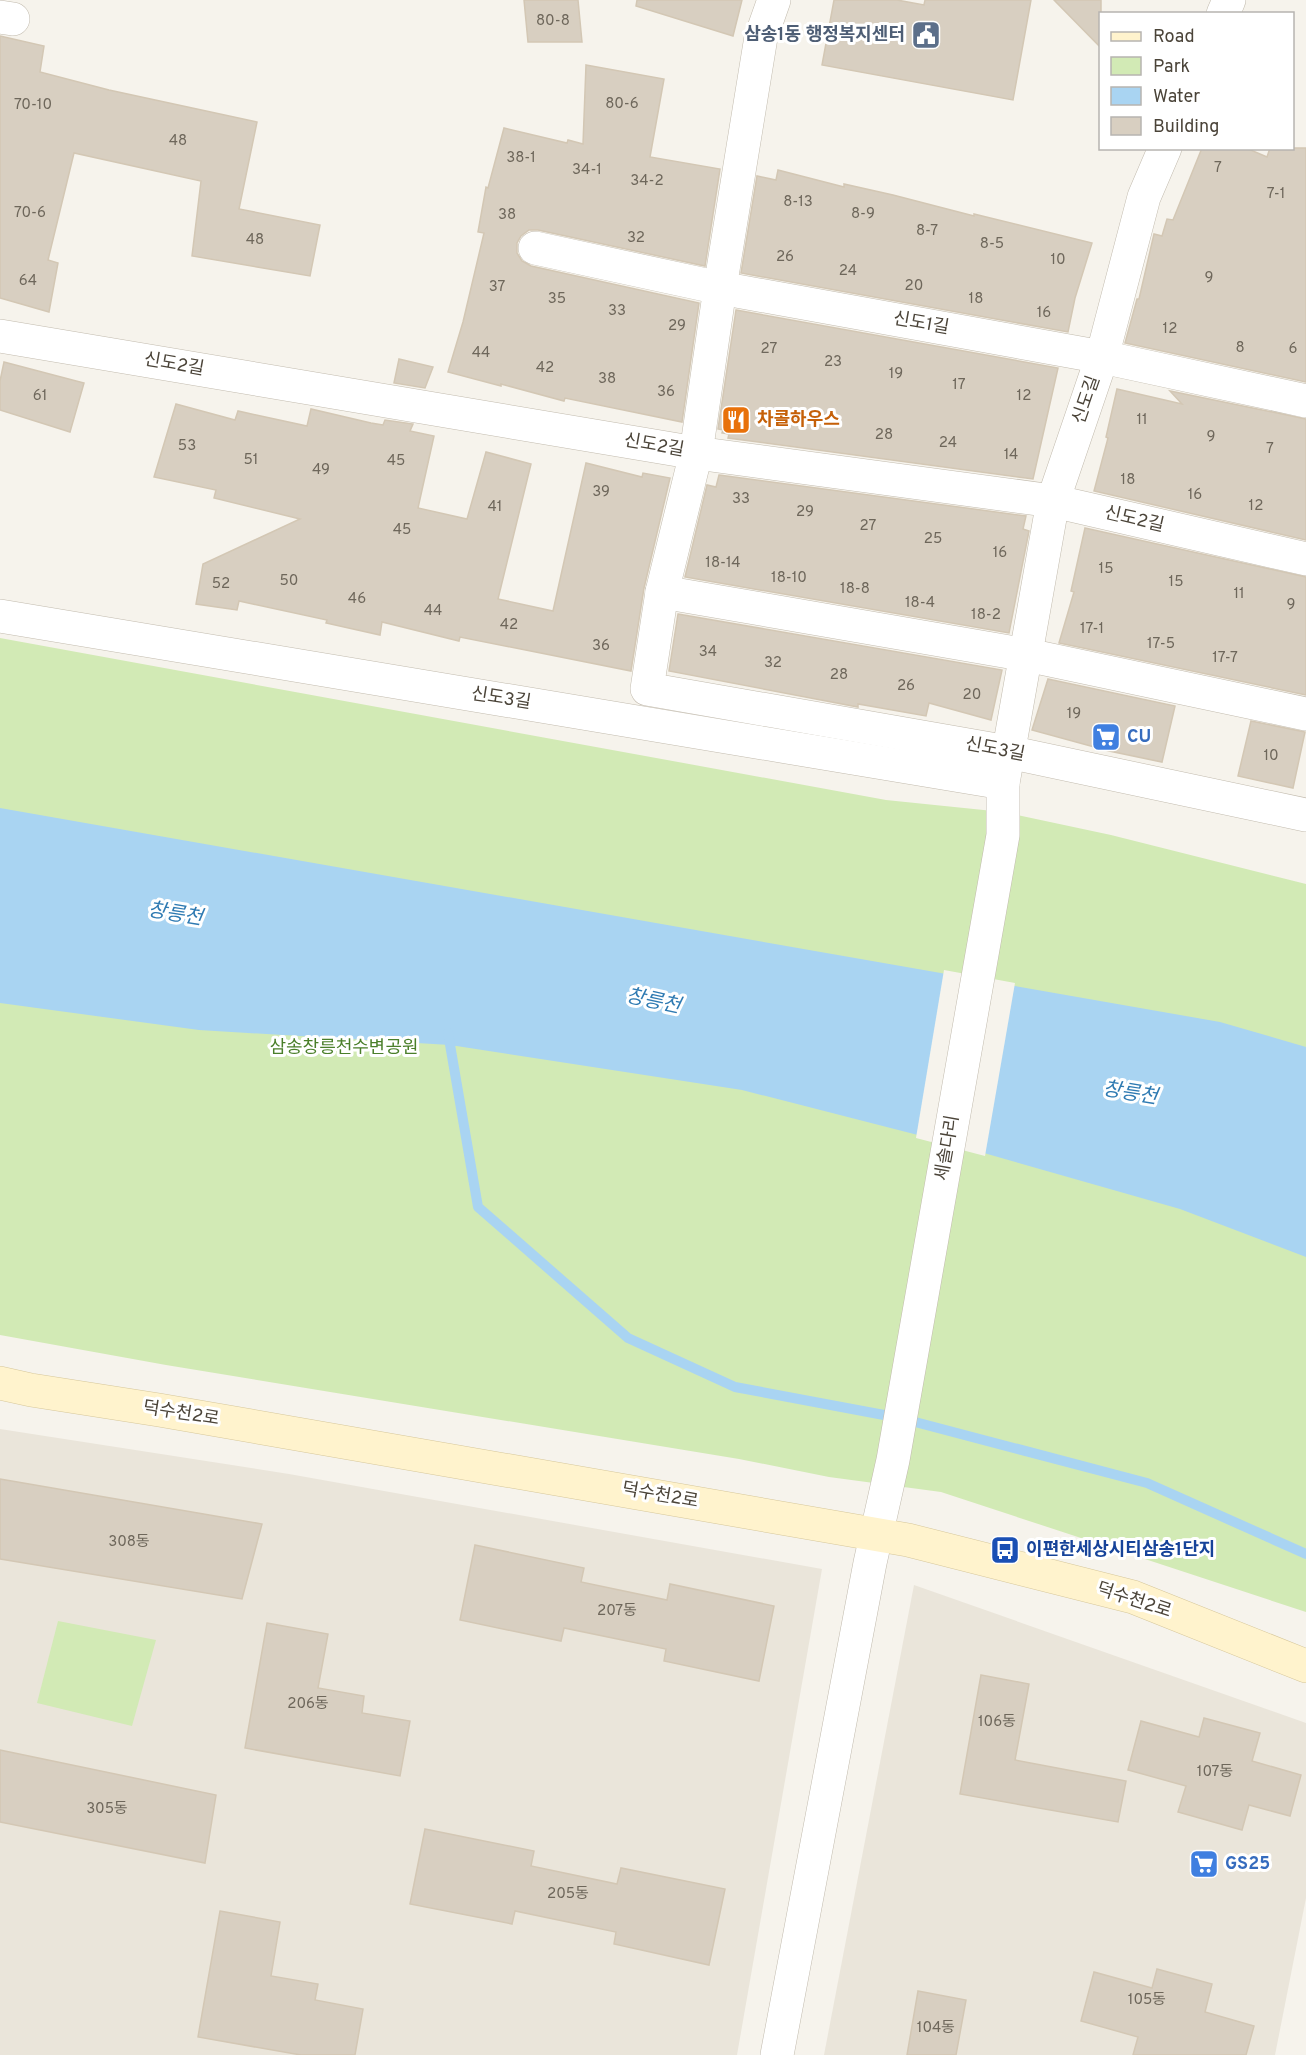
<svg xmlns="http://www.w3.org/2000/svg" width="1306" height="2055" font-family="Overpass,'Noto Sans KR',sans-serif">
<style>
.residential{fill:#eae5da}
.green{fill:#d2eab5}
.water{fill:#a9d4f2}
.pier{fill:#f6f3ec}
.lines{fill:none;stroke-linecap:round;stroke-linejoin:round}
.stream{stroke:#a9d4f2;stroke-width:10}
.building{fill:#d8cfc1;stroke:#d3c7b4;stroke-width:1.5}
.street-casing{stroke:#c2bbae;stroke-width:34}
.secondary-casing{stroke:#d6c79b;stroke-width:34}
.street{stroke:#fff;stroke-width:33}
.secondary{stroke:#fff3cd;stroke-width:33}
.labels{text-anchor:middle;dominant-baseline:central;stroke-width:6;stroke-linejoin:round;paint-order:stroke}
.number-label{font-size:15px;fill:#6e675b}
.service-label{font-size:18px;font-weight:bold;fill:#4e5e75;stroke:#fff;text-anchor:end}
.street-label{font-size:18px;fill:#4b4439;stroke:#fff}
.food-label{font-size:18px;font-weight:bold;fill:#c56008;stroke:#fff;text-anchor:start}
.shop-label{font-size:18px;font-weight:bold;fill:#366cbe;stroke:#fff;text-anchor:start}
.park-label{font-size:18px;fill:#4a7f2a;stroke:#fff}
.transit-label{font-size:18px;font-weight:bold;fill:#164399;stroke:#fff;text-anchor:start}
.water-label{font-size:20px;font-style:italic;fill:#2e7ab2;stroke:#fff}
</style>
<rect width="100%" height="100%" fill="#f6f3ec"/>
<!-- residential -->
<g class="residential">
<path d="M0 1429 289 1474 822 1569 737 2055H0Z"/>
<path d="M914 1585 1306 1723V1898L1275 2055H824Z"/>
</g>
<!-- green -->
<g class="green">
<path d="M0 638 886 800 1003 812 1111 835 1306 884V1612L941 1492 829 1477 739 1459 166 1365 0 1335Z"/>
<path d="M58 1621 156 1640 132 1726 37 1703Z"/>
</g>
<!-- water -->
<path class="water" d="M0 808 1220 1022 1306 1047V1257L1180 1209 949 1143 742 1090 450 1045 199 1030 0 1003Z"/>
<!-- pier -->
<path class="pier" d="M944 970 1015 983 985 1156 916 1138Z"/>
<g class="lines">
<!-- stream -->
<path class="stream" d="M448 1033 478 1207 628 1338 735 1387 900 1418 1147 1483 1306 1554"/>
</g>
<!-- building -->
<g class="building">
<path d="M524 0H578L582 42H528Z"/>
<path d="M637 0H742L733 36 636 6Z"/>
<path d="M834 0H897L924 5 925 0H1031L1013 100 822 65Z"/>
<path d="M1054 0H1101V48Z"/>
<path d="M0 36 44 46 40 72 109 90 257 122 239 209 320 225 310 276 192 256 201 181 74 153 48 260 58 263 49 312 0 298Z"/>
<path d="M586 65 664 79 650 157 720 169 705 266 538 230H529L521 236 517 243V253L522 261 531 266 699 303 682 422 565 398 564 401 501 384V386L448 372 463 322 484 233 478 232 486 187 488 188 504 128 567 143 568 140 583 144Z"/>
<path d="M1202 148H1246L1267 157 1270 148H1306V382L1125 343 1137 299H1139L1154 234 1162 236 1167 219 1173 220Z"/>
<path d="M778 170 844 187V184L893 195 974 216V214L1092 243 1075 298 1068 332 741 273 757 176 776 180Z"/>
<path d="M736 310 1058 368 1033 479 728 438 729 434 722 433 723 430 718 429Z"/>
<path d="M399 359 433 367 425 388 394 383Z"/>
<path d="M4 362 84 383 70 432 0 410V381Z"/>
<path d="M1117 389 1182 404 1170 391 1306 419V540L1094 491 1108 438 1106 437Z"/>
<path d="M176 404 235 420 238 411 307 426 311 409 371 423 383 425 385 420 413 424 410 431 434 436 418 508 467 519 486 452 531 464 498 599 553 611 586 463 642 477 643 473 670 478 644 588 631 671 460 637 459 641 382 622 380 635 326 623 327 620 239 601 237 610 196 604 203 564 300 519 214 498 216 490 154 477Z"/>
<path d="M719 475 1026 516 1023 529 1029 531 1009 633 685 577 707 485 716 487Z"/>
<path d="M1085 528 1306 577V695L1059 643 1074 592 1071 591Z"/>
<path d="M678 614 1002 670 991 720 929 703 926 716 858 704V707L669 671Z"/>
<path d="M1048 679 1175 706 1162 762 1109 751 1032 730Z"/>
<path d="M1251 721 1305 732 1293 788 1238 776Z"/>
<path d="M0 1479 262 1524 242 1599 0 1559Z"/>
<path d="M475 1545 584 1568 581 1582 667 1600 670 1584 774 1606 759 1681 664 1661 666 1649 564 1628 561 1641 460 1620Z"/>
<path d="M267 1623 328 1634 318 1688 364 1696 362 1713 410 1721 400 1776 245 1748Z"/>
<path d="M981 1675 1029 1684 1015 1760 1126 1781 1118 1822 960 1794Z"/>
<path d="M1204 1718 1260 1733 1252 1761 1301 1775 1290 1816 1249 1805 1242 1830 1178 1812 1186 1786 1128 1770 1141 1721 1199 1737Z"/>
<path d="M0 1750 216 1795 205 1863 0 1822Z"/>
<path d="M425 1829 534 1851 531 1866 617 1884 621 1868 725 1889 709 1965 614 1944 616 1932 515 1911 512 1924 410 1904Z"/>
<path d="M220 1911 280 1922 271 1976 318 1984 315 2000 363 2009 355 2055H301L198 2037Z"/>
<path d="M1157 1969 1212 1984 1205 2012 1254 2026 1246 2055H1133L1138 2037 1081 2021 1094 1972 1152 1988Z"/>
<path d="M918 1991 966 2000 956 2055H907Z"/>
</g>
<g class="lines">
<!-- street casing -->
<g class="street-casing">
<g id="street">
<path d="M774 0 761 37 720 288 696 453 662 592 647 689 1008 752 1306 815"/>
<path d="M1223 14 1229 0"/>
<path d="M0 17 13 19"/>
<path d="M535 248 720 288 1102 357 1306 401"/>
<path d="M0 336 696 453 1053 501 1306 559"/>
<path d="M662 592 1027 655 1306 714"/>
<path d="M0 616 1003 783"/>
<path d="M777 2055 870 1563 893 1460 1003 835V783L1053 501 1102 357 1144 197 1165 148"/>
</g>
</g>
<!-- secondary casing -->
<g class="secondary-casing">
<path id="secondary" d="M0 1383 31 1390 159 1410 908 1540 1133 1597 1306 1666"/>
</g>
<!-- street -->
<use href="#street" class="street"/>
<!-- secondary -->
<use href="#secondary" class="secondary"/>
</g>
<!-- icons -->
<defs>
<g id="civic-square" transform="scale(1.5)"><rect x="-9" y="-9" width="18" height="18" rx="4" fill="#5c6f8a" stroke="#fff"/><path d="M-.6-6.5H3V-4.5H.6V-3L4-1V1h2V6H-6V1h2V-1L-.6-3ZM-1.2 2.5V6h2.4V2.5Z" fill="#fff"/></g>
<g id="restaurant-square" transform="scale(1.5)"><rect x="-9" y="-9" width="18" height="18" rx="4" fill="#e8710a" stroke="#fff"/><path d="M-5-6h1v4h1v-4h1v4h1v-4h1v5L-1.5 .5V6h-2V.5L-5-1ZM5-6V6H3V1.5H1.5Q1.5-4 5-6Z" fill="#fff"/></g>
<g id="supermarket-square" transform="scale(1.5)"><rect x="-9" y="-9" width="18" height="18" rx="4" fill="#3f7fe0" stroke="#fff"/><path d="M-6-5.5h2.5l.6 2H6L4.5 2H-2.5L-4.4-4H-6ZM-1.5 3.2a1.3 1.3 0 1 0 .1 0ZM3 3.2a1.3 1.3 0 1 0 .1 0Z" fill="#fff"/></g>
<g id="bus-square" transform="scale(1.5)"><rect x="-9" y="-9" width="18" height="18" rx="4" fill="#1a4fb4" stroke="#fff"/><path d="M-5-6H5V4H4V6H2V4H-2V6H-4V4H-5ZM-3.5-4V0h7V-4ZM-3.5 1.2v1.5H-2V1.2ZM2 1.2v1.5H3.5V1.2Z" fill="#fff"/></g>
</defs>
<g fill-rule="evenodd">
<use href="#civic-square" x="926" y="35"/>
<use href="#restaurant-square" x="736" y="420"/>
<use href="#supermarket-square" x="1106" y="737"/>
<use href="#bus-square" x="1005" y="1550"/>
<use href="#supermarket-square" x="1204" y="1864"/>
</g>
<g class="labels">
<!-- number labels -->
<g class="number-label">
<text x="553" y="21">80-8</text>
<text x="622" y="104">80-6</text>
<text x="33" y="105">70-10</text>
<text x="178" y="141">48</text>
<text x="521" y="158">38-1</text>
<text x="1218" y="168">7</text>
<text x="587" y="170">34-1</text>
<text x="647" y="181">34-2</text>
<text x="1276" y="194">7-1</text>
<text x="798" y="202">8-13</text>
<text x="30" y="213">70-6</text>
<text x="863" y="214">8-9</text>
<text x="507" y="215">38</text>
<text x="927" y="231">8-7</text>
<text x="636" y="238">32</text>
<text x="255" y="240">48</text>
<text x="992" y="244">8-5</text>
<text x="785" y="257">26</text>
<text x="1058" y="260">10</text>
<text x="848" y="271">24</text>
<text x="1209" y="278">9</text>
<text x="28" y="281">64</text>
<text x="914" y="286">20</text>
<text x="497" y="287">37</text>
<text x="557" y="299">35</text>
<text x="976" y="299">18</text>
<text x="617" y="311">33</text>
<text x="1044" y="313">16</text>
<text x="677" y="326">29</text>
<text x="1170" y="329">12</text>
<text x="1240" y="348">8</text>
<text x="769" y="349">27</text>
<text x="1293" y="349">6</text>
<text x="481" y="353">44</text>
<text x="833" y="362">23</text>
<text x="545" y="368">42</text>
<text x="896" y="374">19</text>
<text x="607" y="379">38</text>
<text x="959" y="385">17</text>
<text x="666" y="392">36</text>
<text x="40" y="396">61</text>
<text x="1024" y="396">12</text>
<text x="1142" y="420">11</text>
<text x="884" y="435">28</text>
<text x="1211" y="437">9</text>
<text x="948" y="443">24</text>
<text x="187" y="446">53</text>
<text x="1270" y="449">7</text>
<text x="1011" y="455">14</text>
<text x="251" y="460">51</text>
<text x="396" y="461">45</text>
<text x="321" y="470">49</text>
<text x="1128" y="480">18</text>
<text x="601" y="492">39</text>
<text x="1195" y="495">16</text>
<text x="741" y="499">33</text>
<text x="1256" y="506">12</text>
<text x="495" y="507">41</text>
<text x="805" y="512">29</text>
<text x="868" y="526">27</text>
<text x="402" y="530">45</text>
<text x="933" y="539">25</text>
<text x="1000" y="553">16</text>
<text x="723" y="563">18-14</text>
<text x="1106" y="569">15</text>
<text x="789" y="578">18-10</text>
<text x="289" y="581">50</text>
<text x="1176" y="582">15</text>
<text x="221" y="584">52</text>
<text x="855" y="589">18-8</text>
<text x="1239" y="594">11</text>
<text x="357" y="599">46</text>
<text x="920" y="603">18-4</text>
<text x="1291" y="605">9</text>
<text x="433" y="611">44</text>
<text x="986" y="615">18-2</text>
<text x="509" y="625">42</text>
<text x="1092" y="629">17-1</text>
<text x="1161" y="644">17-5</text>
<text x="601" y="646">36</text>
<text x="708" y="652">34</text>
<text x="1225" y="658">17-7</text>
<text x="773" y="663">32</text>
<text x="839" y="675">28</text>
<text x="906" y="686">26</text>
<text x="972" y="695">20</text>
<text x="1074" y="714">19</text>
<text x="1271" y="756">10</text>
<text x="129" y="1542">308동</text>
<text x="617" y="1611">207동</text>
<text x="308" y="1704">206동</text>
<text x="997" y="1722">106동</text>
<text x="1215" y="1772">107동</text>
<text x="107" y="1809">305동</text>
<text x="568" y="1894">205동</text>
<text x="1147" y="2000">105동</text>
<text x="936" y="2028">104동</text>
</g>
<!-- service labels -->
<g class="service-label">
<text x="905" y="35">삼송1동 행정복지센터</text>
</g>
<!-- street labels -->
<g class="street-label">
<text transform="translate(921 324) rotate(10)">신도1길</text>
<text transform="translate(174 365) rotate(10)">신도2길</text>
<text transform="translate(1087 400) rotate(-71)">신도길</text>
<text transform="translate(654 446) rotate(10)">신도2길</text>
<text transform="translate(1134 520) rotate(13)">신도2길</text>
<text transform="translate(501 699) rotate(9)">신도3길</text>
<text transform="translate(995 750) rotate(11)">신도3길</text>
<text transform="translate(948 1148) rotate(-80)">세솔다리</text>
<text transform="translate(181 1414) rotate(9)">덕수천2로</text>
<text transform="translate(660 1496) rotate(10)">덕수천2로</text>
<text transform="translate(1134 1601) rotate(18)">덕수천2로</text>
</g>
<!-- food labels -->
<g class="food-label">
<text x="757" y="420">차콜하우스</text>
</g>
<!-- shop labels -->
<g class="shop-label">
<text x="1127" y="737">CU</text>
<text x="1225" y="1864">GS25</text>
</g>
<!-- park labels -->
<g class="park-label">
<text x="344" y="1048">삼송창릉천수변공원</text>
</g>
<!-- transit labels -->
<g class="transit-label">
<text x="1026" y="1550">이편한세상시티삼송1단지</text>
</g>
<!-- water labels -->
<g class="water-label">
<text transform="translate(175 915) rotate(9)">창릉천</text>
<text transform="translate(653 1002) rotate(12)">창릉천</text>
<text transform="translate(1130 1094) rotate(9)">창릉천</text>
</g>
</g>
<!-- legend -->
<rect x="1099" y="12" width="195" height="138" fill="#ffffff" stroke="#b7b4b0" stroke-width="1.5"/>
<rect x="1111" y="32" width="30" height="9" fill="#fff3cd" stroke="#b7b4b0" stroke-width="1.5"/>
<text x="1153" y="42" font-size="18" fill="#4b4439">Road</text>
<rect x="1111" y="57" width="30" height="18" fill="#d2eab5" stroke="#b7b4b0" stroke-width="1.5"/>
<text x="1153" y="72" font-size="18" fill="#4b4439">Park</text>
<rect x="1111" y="87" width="30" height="18" fill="#a9d4f2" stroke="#b7b4b0" stroke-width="1.5"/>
<text x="1153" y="102" font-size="18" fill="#4b4439">Water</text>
<rect x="1111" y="117" width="30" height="18" fill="#d8cfc1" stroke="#b7b4b0" stroke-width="1.5"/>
<text x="1153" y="132" font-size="18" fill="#4b4439">Building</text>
</svg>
